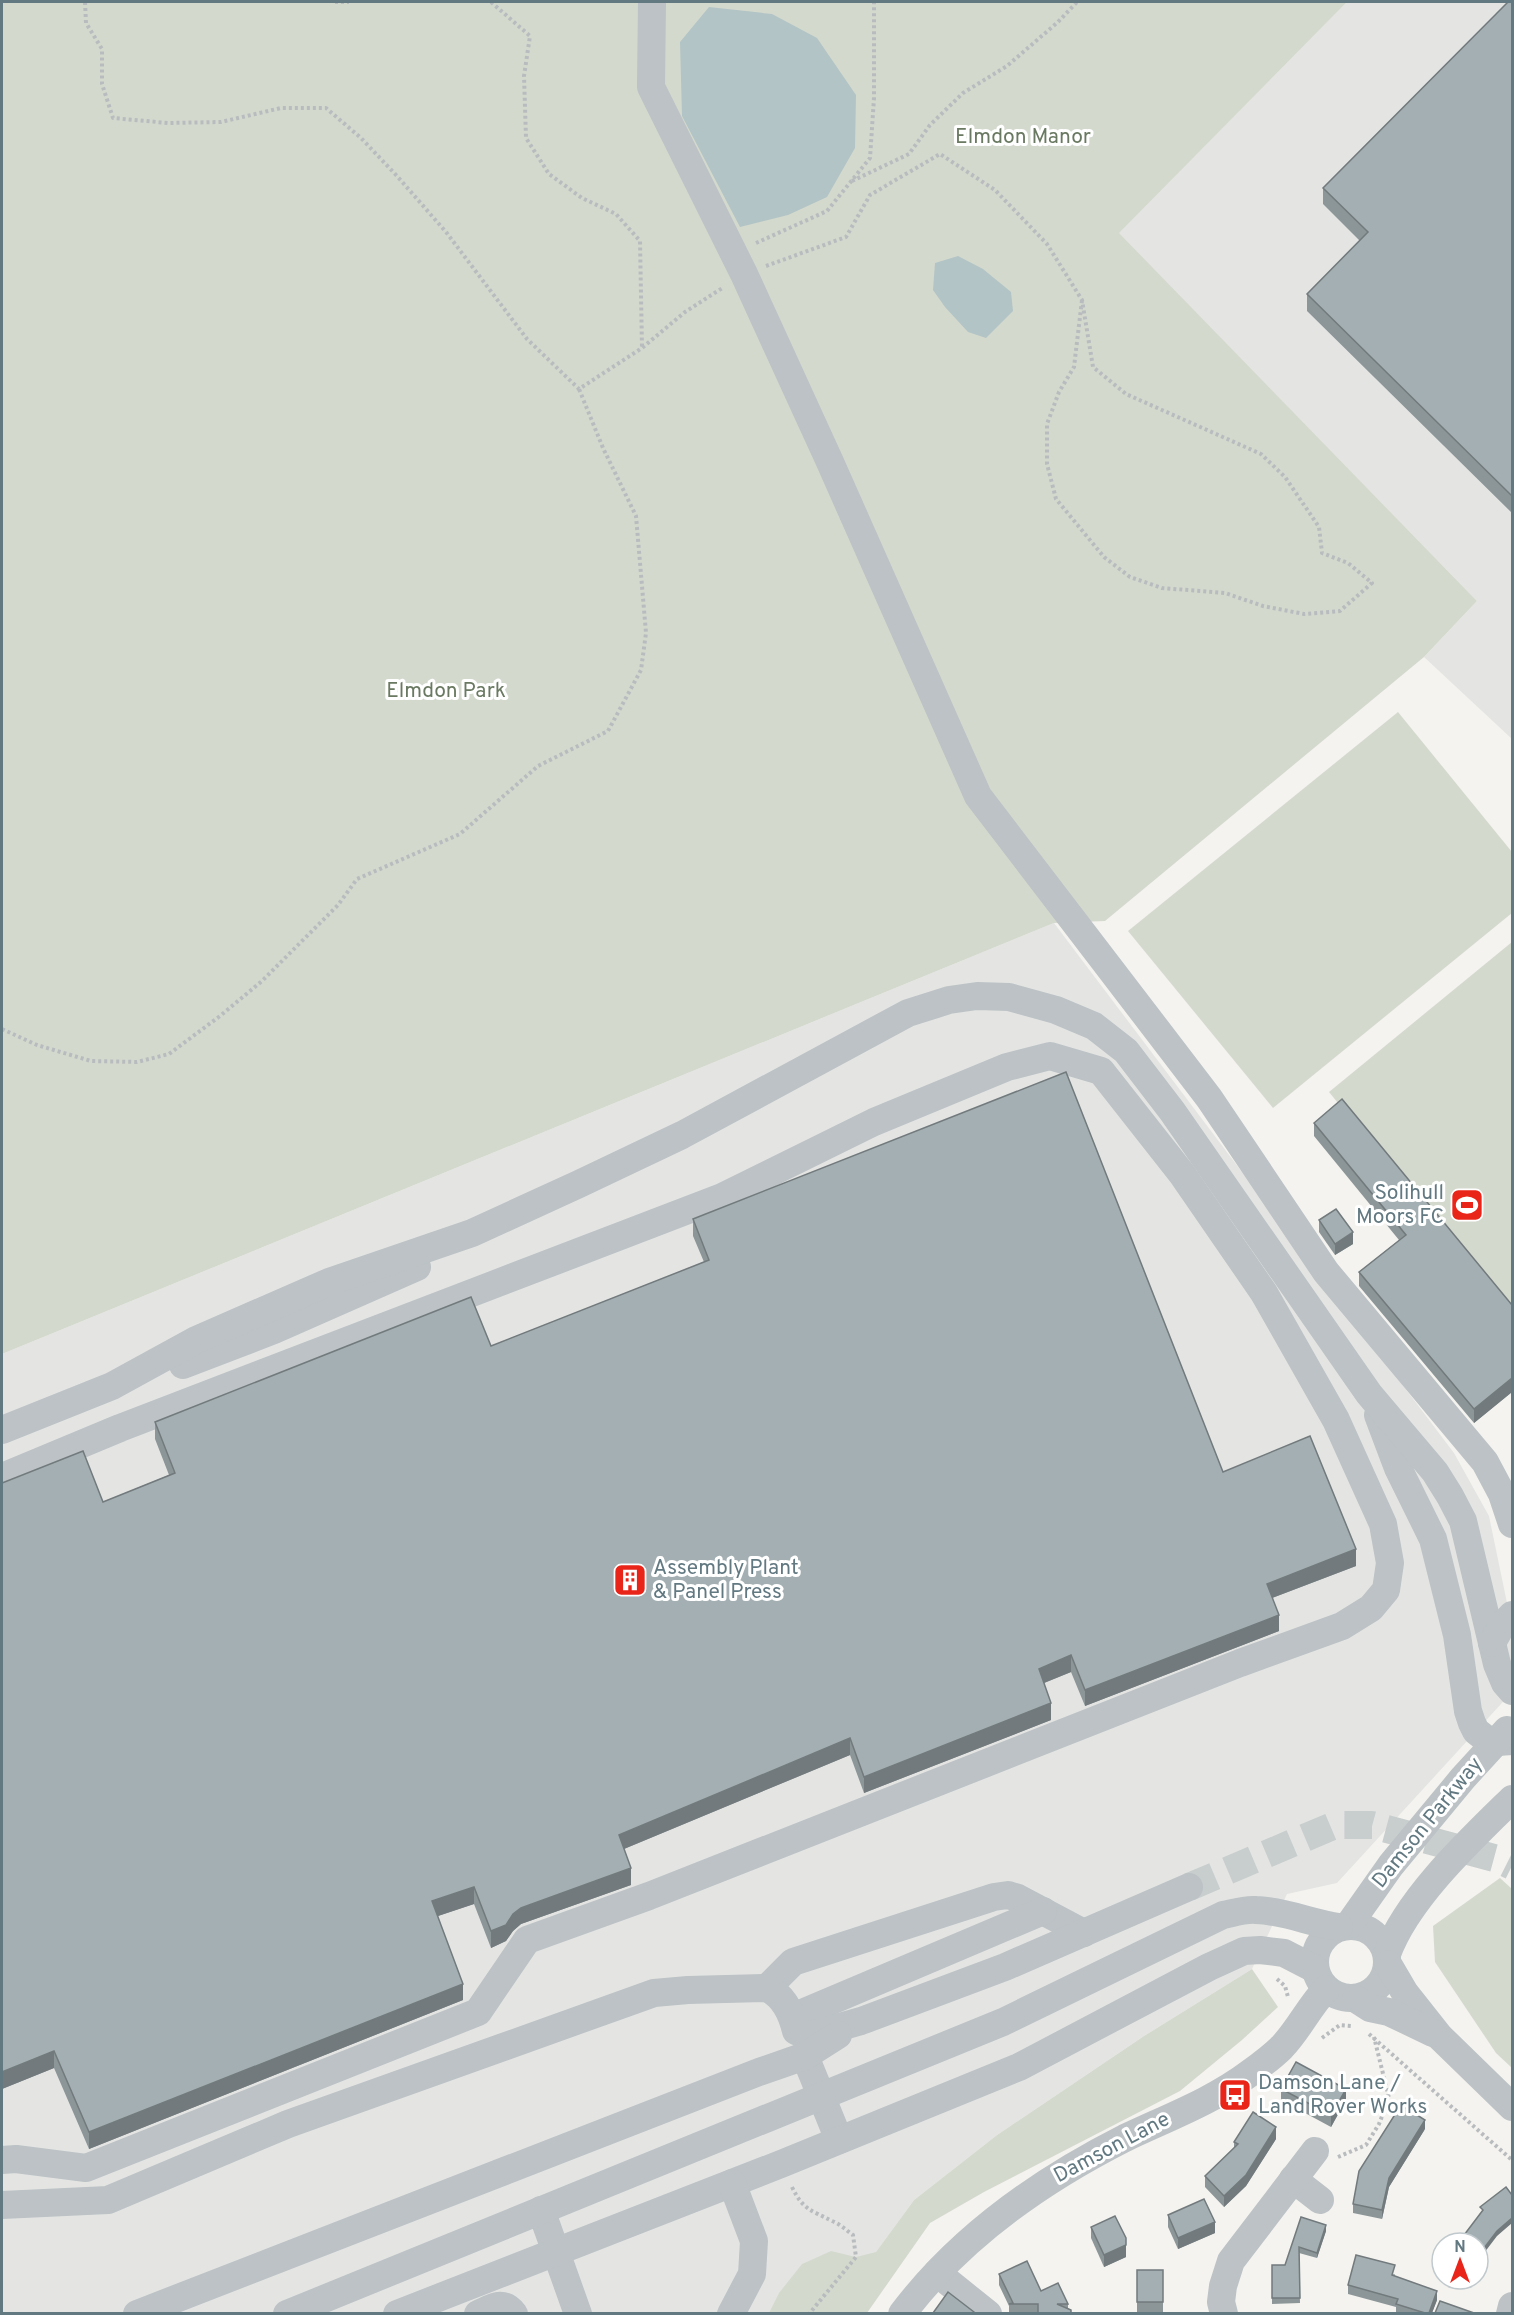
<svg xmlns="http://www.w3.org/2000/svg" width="1514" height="2315" font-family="Overpass,sans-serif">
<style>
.built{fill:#e4e5e3}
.green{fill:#d4d9ce}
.water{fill:#b2c4c5}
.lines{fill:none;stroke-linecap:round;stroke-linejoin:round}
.minor-tunnel{stroke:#c8cece;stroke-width:28;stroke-dasharray:28 14;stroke-linecap:butt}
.path{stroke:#b9bcbe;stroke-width:4;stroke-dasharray:3 3;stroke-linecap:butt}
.minor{stroke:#bcc2c5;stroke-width:28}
.wall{fill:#8c9699}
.shaded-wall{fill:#727a7d}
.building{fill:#a3afb2;stroke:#727a7d;stroke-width:1.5}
.labels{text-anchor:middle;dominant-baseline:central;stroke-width:6;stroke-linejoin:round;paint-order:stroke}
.park-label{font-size:21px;fill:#6a7961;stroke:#fff}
.poi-label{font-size:21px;fill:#627982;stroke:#fff;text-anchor:start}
.street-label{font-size:21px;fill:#627982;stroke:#fff}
</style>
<rect width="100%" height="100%" fill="#f4f3ef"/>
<!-- built -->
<g class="built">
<path d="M1347 2H1512V739L1424 657 1477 601 1118 233Z"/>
<path d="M1054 923 1454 1453 1489 1516 1512 1627V1692L1337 1883 1287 1894 1252 1969 1144 2036 997 2135 914 2200 832 2313 2 2314V1354Z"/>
</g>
<!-- green -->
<g class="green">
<path d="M2 2H1347L1119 233 1477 601 1424 657 1105 921 1054 923 2 1354Z"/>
<path d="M1398 712 1512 852V913L1273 1108 1128 931Z"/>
<path d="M1512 942V1317L1329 1092Z"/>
<path d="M1500 1878 1512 1889V2068L1496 2053 1435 1962 1433 1926Z"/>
<path d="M1252 1969 1278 2007 1242 2040 1180 2091 984 2192 930 2223 867 2313H769L779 2293 802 2264 831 2251 856 2257 876 2252 914 2200 997 2135 1144 2036Z"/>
</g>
<!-- water -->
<g class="water">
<path d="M709 7 772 14 817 38 856 95 855 148 827 197 788 215 740 227 682 116 680 42Z"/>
<path d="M958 256 983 269 1011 292 1013 311 986 338 968 332 945 307 933 290 935 263Z"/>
</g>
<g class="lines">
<!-- minor-tunnel -->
<path class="minor-tunnel" d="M1189 1887 1335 1825H1372L1498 1859 1512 1866"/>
<!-- path -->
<g class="path">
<path d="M85 2 86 23 102 49V84L113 118 168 123 221 122 281 108H326L361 138 397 176 446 232 527 339 579 389 642 348 685 312 724 287"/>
<path d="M335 2H349"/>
<path d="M491 2 530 36 524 76 526 138 549 174 582 198 616 214 640 241 642 348"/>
<path d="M852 181 909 154 930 125 963 93 1007 66 1058 22 1077 2"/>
<path d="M756 243 827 211 870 158 874 98V2"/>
<path d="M766 266 846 237 870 195 940 154 995 190 1047 244 1082 300 1093 367 1126 394 1261 454 1285 477 1319 527 1322 553 1348 563 1372 583 1340 611 1304 614 1263 606 1225 593 1162 588 1130 577 1104 557 1056 499 1047 464V424L1059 392 1074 367 1082 300"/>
<path d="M2 1029 37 1045 91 1061 137 1062 169 1054 220 1016 262 981 338 905 357 879 460 834 538 766 608 731 641 670 646 633 636 516 603 448 579 389"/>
<path d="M1277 1979 1285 1986 1288 1997"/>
<path d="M1369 2034 1512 2160"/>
<path d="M1322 2038 1340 2025 1352 2026"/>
<path d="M1338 2157 1366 2145 1379 2124 1389 2098 1374 2037"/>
<path d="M792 2187C803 2210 811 2210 832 2221 840 2224 846 2230 853 2235L856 2257 809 2314"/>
</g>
<!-- minor -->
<g class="minor">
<path d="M652 2 651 87 744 274 830 462 978 796 1209 1098 1326 1272 1485 1462 1502 1494 1512 1524"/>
<path d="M183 1365 274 1330 417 1267"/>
<path d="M1378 1415 1398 1468 1433 1539 1457 1635 1468 1711 1472 1723 1476 1731 1486 1739 1497 1742 1512 1741"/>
<path d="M2 1430 112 1386 196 1340 329 1282 472 1233 579 1184 682 1135 908 1013 949 1000 977 996 1009 997 1056 1010 1094 1026 1126 1051 1172 1111 1369 1394 1435 1472 1450 1496 1463 1521 1497 1664 1505 1683 1512 1691"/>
<path d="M2 1477 120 1428 722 1197 874 1122 1007 1067 1050 1056 1101 1071 1182 1174 1264 1293 1336 1420 1383 1524 1390 1563 1386 1590 1371 1608 1342 1626 1240 1663 649 1896 527 1940 478 2012 86 2168 16 2159 2 2160"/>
<path d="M1492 1643 1501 1627 1512 1615"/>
<circle cx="1351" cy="1962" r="36"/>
<path d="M1348 1926 1391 1865 1463 1778 1507 1730"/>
<path d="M1387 1954C1407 1899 1470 1840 1512 1799"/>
<path d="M1388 1964 1405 1993 1439 2036 1512 2107"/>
<path d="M767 1988 793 1962 994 1897 1008 1895 1018 1898 1084 1933"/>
<path d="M1356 1999 1370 2008 1389 2012 1433 2033"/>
<path d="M793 2017 1043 1911"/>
<path d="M805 2056 839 2140"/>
<path d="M1293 2179 1320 2200"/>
<path d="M2 2205 108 2200 288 2124 654 1993 688 1990 767 1988C784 1996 792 2014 796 2031L808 2036 861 2021 1005 1967 1189 1887"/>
<path d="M541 2210 578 2314"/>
<path d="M937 2273 988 2314"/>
<path d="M137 2314 759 2072 805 2056 838 2035"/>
<path d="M287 2314 1003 2022 1223 1915C1233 1913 1245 1909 1256 1910 1285 1911 1311 1923 1339 1927"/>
<path d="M397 2314 781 2164 1019 2067 1209 1967 1244 1951 1260 1950 1284 1953 1315 1969"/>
<path d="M478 2314C492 2308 503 2299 514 2314"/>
<path d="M731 2314 752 2274 754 2241 732 2183"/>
<path d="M902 2314C960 2237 1040 2181 1125 2138 1167 2118 1213 2101 1250 2073 1261 2065 1272 2057 1282 2047 1299 2029 1309 2007 1326 1989"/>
<path d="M1224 2314 1221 2302 1223 2286 1231 2261 1315 2151"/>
<path d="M1510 2314 1512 2306"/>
</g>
</g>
<!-- wall -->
<g class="wall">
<path d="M1512 2V513L1307 311V294L1360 241 1323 204V188Z"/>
<path d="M1314 1123 1512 1305V1392L1474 1423 1359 1286V1272L1399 1240 1314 1136Z"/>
<path d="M693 1219 1223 1472 1356 1566 1272 1598 1279 1631 1085 1706 1071 1672 1044 1683 1051 1720 864 1793 850 1755 624 1849 631 1885 521 1924 513 1931 506 1941 491 1948 474 1904 438 1916 463 2000 89 2149 54 2068 2 2089V1483L103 1502 169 1475 155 1439V1422L491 1346 704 1262 693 1236Z"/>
<path d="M1319 1220 1353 1244 1335 1255 1319 1232Z"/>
<path d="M1281 2089 1346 2100 1331 2127 1281 2100Z"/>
<path d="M1425 2129 1389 2187 1382 2219 1353 2213V2204Z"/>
<path d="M1276 2139 1246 2186 1224 2207 1205 2187V2176L1234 2148V2142Z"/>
<path d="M1168 2215 1215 2233 1178 2249 1168 2227Z"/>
<path d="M1301 2217 1326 2231 1317 2258 1299 2253 1300 2303 1272 2304V2265H1285Z"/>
<path d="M1091 2227 1126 2245V2257L1104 2267 1091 2238Z"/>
<rect x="1137" y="2270" width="26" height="43"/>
<path d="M999 2274 1041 2291 1068 2304V2309L1071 2313H1009V2306L999 2285Z"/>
<path d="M1395 2274 1394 2276 1437 2300 1432 2313H1396V2307L1348 2294V2285Z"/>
</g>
<!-- shaded-wall -->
<g class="shaded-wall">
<path d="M1353 1232V1244L1335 1255V1244Z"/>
<path d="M1512 1378V1392L1474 1423V1409Z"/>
<path d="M1356 1549V1566L1267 1600V1584Z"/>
<path d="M1279 1615V1631L1085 1706V1690Z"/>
<path d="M1071 1655V1672L1039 1685V1669Z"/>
<path d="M1051 1703V1720L864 1793V1777Z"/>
<path d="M850 1738V1755L619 1851V1835Z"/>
<path d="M631 1868V1885L521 1924 513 1931 506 1941 491 1948V1931L521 1908Z"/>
<path d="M474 1887V1904L432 1918V1901Z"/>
<path d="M463 1984V2000L89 2149V2132Z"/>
<path d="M54 2051V2068L2 2089V2072Z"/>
<path d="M1346 2089V2100L1331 2127V2115Z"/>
<path d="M1425 2120V2129L1389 2187 1382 2219V2210L1389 2178Z"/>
<path d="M1276 2127V2139L1246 2186 1224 2207V2196Z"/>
<path d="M1512 2218V2223L1497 2236 1478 2261V2256L1497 2231Z"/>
<path d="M1215 2222V2233L1178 2249V2238Z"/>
<path d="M1326 2225V2231L1317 2258V2253Z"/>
<path d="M1126 2245V2257L1104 2267V2255Z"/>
<path d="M1437 2291V2300L1432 2313H1429Z"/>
</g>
<!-- building -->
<g class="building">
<path d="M1508 2H1512V496L1307 294 1368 232 1323 188Z"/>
<path d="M1066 1072 1223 1472 1310 1436 1356 1549 1267 1584 1279 1615 1085 1690 1071 1655 1039 1669 1051 1703 864 1777 850 1738 619 1835 631 1868 521 1908 513 1914 506 1925 491 1931 474 1887 432 1901 463 1984 89 2132 54 2051 2 2072V1483L83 1451 103 1502 175 1473 155 1422 471 1297 491 1346 709 1260 693 1219Z"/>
<path d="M1342 1099 1512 1305V1378L1474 1409 1359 1272 1406 1235 1314 1123Z"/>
<path d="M1336 1209 1353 1232 1335 1244 1319 1220Z"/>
<path d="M1296 2062 1346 2089 1331 2115 1281 2089Z"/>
<path d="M1401 2105 1425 2120 1389 2178 1382 2210 1353 2204 1359 2171Z"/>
<path d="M1253 2112 1276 2127 1246 2175 1224 2196 1205 2176 1238 2144 1234 2142Z"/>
<path d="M1506 2187 1512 2195V2218L1497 2231 1478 2256V2243H1458L1483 2210 1480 2207Z"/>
<path d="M1204 2199 1215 2222 1178 2238 1168 2215Z"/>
<path d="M1115 2216 1126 2238V2245L1104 2255 1091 2227Z"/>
<path d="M1301 2217 1326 2225 1317 2253 1299 2247 1300 2298H1272V2265H1285Z"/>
<path d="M1356 2255 1395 2265 1392 2275 1437 2291 1429 2313H1425L1396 2304 1398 2299 1348 2285Z"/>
<path d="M1027 2261 1041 2291 1058 2283 1068 2304H1057L1071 2310V2313H1038V2304H1009L1013 2303 999 2274Z"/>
<rect x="1137" y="2270" width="26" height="32"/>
<path d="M948 2292 974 2312 973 2313H933Z"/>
<path d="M1440 2301 1474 2313H1435Z"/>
</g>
<!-- icons -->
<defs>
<g id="stadium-square" transform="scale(1.725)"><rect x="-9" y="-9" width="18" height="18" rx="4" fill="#e9251a" stroke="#fff"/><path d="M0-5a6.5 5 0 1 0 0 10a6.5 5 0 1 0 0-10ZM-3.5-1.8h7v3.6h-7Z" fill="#fff"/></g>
<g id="building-square" transform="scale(1.725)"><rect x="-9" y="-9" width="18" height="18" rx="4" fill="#e9251a" stroke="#fff"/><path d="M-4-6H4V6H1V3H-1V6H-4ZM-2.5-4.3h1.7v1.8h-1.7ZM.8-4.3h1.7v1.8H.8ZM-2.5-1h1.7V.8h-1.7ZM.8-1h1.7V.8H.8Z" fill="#fff"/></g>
<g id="bus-square" transform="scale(1.725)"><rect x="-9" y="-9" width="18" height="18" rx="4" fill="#e9251a" stroke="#fff"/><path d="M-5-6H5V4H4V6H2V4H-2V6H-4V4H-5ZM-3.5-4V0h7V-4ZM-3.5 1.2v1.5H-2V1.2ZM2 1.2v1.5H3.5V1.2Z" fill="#fff"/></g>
</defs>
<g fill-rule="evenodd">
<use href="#stadium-square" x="1467" y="1205"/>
<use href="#building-square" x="630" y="1580"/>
<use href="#bus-square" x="1235" y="2095"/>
</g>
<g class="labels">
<!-- park labels -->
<g class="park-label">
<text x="1023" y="137">Elmdon Manor</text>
<text x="446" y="691">Elmdon Park</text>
</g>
<!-- poi labels -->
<g class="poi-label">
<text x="1444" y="1193" text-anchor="end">Solihull<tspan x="1444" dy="24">Moors FC</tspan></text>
<text x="653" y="1568">Assembly Plant<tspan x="653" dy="24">&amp; Panel Press</tspan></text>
<text x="1258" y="2083">Damson Lane /<tspan x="1258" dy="24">Land Rover Works</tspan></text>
</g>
<!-- street labels -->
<g class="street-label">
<text transform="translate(1428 1823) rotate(-51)">Damson Parkway</text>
<text transform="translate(1112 2148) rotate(-28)">Damson Lane</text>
</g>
</g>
<!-- border -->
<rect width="1514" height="2315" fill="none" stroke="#627982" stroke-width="6"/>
<!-- north arrow -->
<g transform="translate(1460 2261)"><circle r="28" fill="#ffffff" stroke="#c0c9cd" stroke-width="1.5"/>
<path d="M0-4.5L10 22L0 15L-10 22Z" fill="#e9251a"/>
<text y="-9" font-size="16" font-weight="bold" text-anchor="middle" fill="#627982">N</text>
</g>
</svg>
